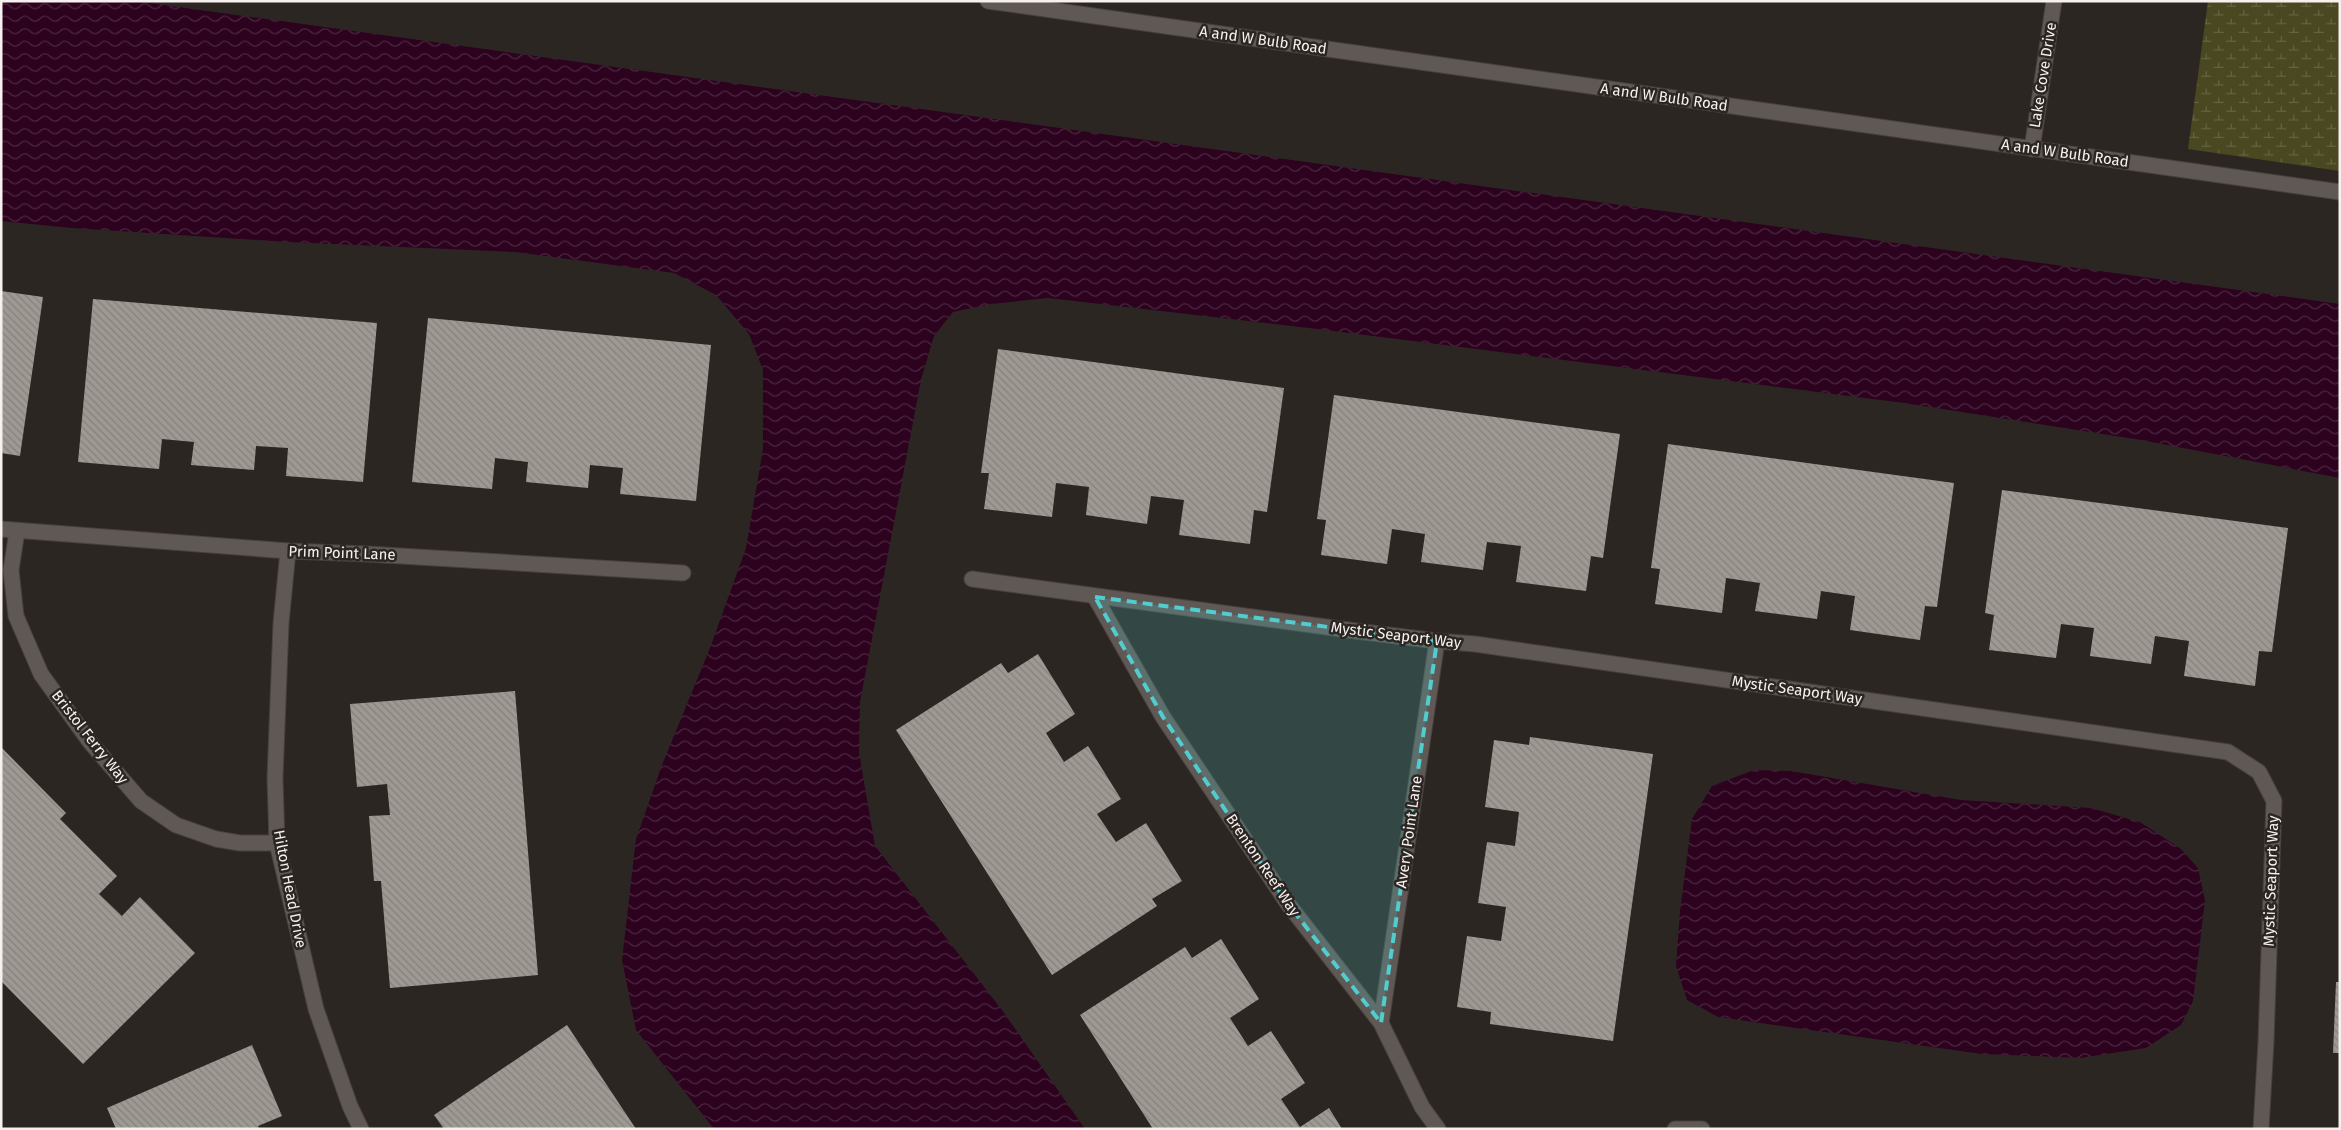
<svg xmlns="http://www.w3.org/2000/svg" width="2341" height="1130" font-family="'Fira Sans',sans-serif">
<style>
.wetland{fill:url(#wetland-marsh)}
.water{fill:url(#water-waves)}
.building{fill:url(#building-back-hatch)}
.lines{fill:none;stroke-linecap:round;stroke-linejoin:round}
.minor-casing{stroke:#46413e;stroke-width:17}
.tertiary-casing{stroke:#46413e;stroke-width:17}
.minor{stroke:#605855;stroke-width:15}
.tertiary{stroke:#605855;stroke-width:15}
.marked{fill:#52cdcf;fill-opacity:0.2;stroke:#52cdcf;stroke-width:4;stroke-dasharray:10 6;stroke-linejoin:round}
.labels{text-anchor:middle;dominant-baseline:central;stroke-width:5;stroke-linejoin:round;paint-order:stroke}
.street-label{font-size:15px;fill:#f6f1ef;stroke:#2c2623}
</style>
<defs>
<pattern id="wetland-marsh" width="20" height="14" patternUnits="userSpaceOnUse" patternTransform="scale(1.25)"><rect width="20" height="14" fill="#4a4820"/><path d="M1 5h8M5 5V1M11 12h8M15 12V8" fill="none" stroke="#656341"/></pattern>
<pattern id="water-waves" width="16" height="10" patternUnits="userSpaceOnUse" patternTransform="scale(1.25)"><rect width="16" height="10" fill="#2c021f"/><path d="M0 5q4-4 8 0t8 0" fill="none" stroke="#4b2740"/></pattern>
<pattern id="building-back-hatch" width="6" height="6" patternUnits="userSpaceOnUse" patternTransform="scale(1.25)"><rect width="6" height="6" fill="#9e9993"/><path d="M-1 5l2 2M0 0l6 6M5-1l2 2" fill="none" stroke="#85817c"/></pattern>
</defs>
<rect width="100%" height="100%" fill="#2c2623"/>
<!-- wetland -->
<path class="wetland" d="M2208 1H2340V171L2188 149Z"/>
<!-- water -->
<g class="water">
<path d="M1 1H135L2340 304V478L2141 440 1904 403 1317 329 1048 298 991 304 953 312 934 336 921 380 860 702 859 753 875 846 1002 1010 1085 1129H714L636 1030 622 960 636 839 662 765 710 648 746 548 763 449V370L749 334 716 295 674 273 515 252 287 242 71 228 1 221Z"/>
<path d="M1754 770 1791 771 1961 800 2091 808 2140 822 2181 849 2198 868 2205 900 2193 1001 2181 1025 2146 1048 2080 1058 1982 1054 1718 1017 1687 1000 1676 966 1680 911 1692 819 1712 786Z"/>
</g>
<!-- building -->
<g class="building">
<path d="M1 291 43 297 20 456 1 453Z"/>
<path d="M93 299 377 323 363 482 286 476 288 448 256 446 254 470 191 465 194 442 162 439 159 469 78 462Z"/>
<path d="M428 318 711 345 696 501 620 494 623 468 590 465 588 488 526 482 528 462 495 458 492 489 412 482Z"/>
<path d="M998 349 1284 388 1267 512 1254 510 1250 544 1179 535 1184 500 1151 496 1147 524 1086 515 1089 487 1056 483 1052 517 984 509 989 473H981Z"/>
<path d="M1334 395 1620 434 1603 558 1591 556 1586 591 1516 582 1521 546 1487 542 1483 570 1421 562 1425 534 1392 529 1387 564 1321 555 1326 520 1317 519Z"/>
<path d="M1668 444 1954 483 1937 607 1925 606 1920 640 1850 630 1855 596 1821 591 1817 619 1755 611 1760 583 1726 578 1722 613 1655 604 1660 569 1651 568Z"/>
<path d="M2002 490 2288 528 2272 652 2259 651 2255 686 2184 676 2189 641 2155 636 2151 664 2090 656 2094 628 2061 624 2056 658 1989 650 1994 615 1985 613Z"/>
<path d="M1038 654 1075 714 1046 733 1064 762 1088 746 1121 799 1097 814 1116 842 1146 823 1182 881 1152 899 1157 906 1052 975 896 730 1001 663 1008 673Z"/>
<path d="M515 691 538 975 390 988 381 881H374L369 816 390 815 387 784 357 787 350 704Z"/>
<path d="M1530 737 1653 754 1613 1041 1490 1024 1491 1012 1457 1007 1467 936 1501 941 1506 907 1478 903 1487 842 1515 846 1519 812 1485 807 1494 740 1529 745Z"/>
<path d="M1 747 66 813 60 819 117 876 99 894 122 916 140 897 195 953 83 1064 1 981Z"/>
<path d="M1221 939 1259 999 1230 1018 1248 1046 1271 1031 1305 1083 1281 1099 1300 1127 1329 1108 1342 1129H1153L1080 1015 1185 947 1192 958Z"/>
<path d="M2336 982H2340V1053H2333Z"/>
<path d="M567 1025 636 1129H444L434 1115Z"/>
<path d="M252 1045 282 1116 258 1126 259 1129H116L107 1108Z"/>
</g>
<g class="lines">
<!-- minor casing -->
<g class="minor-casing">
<g id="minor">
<path d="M2032 149 2054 1"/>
<path d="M1 529 288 551 367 554 683 573"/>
<path d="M17 531 11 570 16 616 41 674 90 742 141 801 176 825 216 839 240 843H277"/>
<path d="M288 551 281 623 275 778 277 843 316 1009 350 1106 361 1129"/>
<path d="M972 579 1356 631 1437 641 1475 644 2228 752 2259 772 2274 801 2266 1042 2261 1129"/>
<path d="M1095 597 1163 717 1288 904 1381 1023 1422 1107 1438 1129"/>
<path d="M1381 1023 1437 641"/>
<path d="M1675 1129H1702"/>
</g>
</g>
<!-- tertiary casing -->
<g class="tertiary-casing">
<path id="tertiary" d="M988 1 2340 192"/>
</g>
<!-- minor -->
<use href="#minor" class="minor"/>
<!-- tertiary -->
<use href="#tertiary" class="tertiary"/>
</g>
<!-- marked area -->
<path class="marked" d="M1095 597 1437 641 1381 1023 1288 904 1163 717Z"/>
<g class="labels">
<!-- street labels -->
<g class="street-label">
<text transform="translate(1263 40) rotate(8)">A and W Bulb Road</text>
<text transform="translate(2043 75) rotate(-81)">Lake Cove Drive</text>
<text transform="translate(1664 97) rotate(8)">A and W Bulb Road</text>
<text transform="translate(2065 153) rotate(8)">A and W Bulb Road</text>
<text transform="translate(342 553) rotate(2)">Prim Point Lane</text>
<text transform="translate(1396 635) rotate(7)">Mystic Seaport Way</text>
<text transform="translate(1797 690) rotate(8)">Mystic Seaport Way</text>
<text transform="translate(90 737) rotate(52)">Bristol Ferry Way</text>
<text transform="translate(1409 832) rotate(-82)">Avery Point Lane</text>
<text transform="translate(1263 865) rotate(56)">Brenton Reef Way</text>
<text transform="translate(2271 881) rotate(-88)">Mystic Seaport Way</text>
<text transform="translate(290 889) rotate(79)">Hilton Head Drive</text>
</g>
</g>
<!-- border -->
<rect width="2341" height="1130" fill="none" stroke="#f6f1ef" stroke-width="5"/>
</svg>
